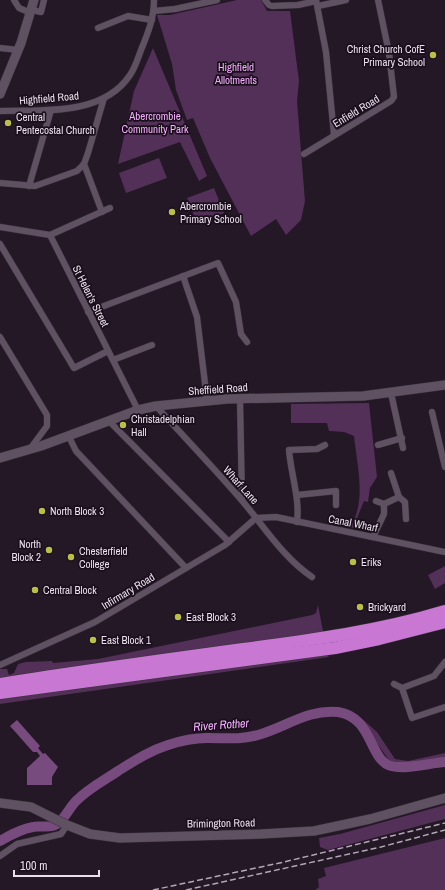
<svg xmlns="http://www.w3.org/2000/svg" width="445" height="890" font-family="'Archivo Narrow',sans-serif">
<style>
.green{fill:#523057}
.water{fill:#774b7d}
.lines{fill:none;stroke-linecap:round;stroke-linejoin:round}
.river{stroke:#774b7d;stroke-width:10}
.street-casing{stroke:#3d343f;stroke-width:7}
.secondary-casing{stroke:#3d343f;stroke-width:10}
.highway-casing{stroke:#3d343f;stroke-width:13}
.street{stroke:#605162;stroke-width:6}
.secondary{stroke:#605162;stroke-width:9}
.highway{stroke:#c878d3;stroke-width:12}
.rail{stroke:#b2a7b4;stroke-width:1.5;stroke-dasharray:6 3;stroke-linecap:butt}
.poi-dot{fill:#bac046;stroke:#1b0e1d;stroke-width:1.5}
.labels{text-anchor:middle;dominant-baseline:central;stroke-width:3.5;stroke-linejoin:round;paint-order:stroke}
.poi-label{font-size:11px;fill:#e9e0eb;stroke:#1b0e1d;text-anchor:start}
.park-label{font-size:11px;fill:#f4b1fd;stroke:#1b0e1d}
.street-label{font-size:11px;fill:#e9e0eb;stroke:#1b0e1d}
.water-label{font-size:12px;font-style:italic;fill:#f4b2fe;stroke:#1b0e1d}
</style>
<rect width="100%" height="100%" fill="#241726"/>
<!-- green -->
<g class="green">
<path d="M237 0H261L267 11H290L299 81 297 101 305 201 301 220 286 235 276 219 251 236 210 158 193 118 187 120 176 90 172 64 157 15H170Z"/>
<path d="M153 48 207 176 199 181 180 142 118 164 134 91Z"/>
<path d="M159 158 167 178 126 193 119 173Z"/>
<path d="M214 188 224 213 197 223 187 198Z"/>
<path d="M369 403 377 477 370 488 368 502 364 501 357 518 362 521 360 530 350 527C367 502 357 465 354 436L344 432 329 431 327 423H291V404Z"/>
<path d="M445 566V583L435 589 428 575Z"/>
<path d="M318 605 323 631 320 636 0 680V669H7L9 675 14 673 18 664 26 662 52 661 53 663 98 659 312 615 316 613Z"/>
<path d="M327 654 329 657 0 704V696Z"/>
<path d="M358 717H360L377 732 395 759 408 761 445 753V759L401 764 391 763Z"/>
<path d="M445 805V819L328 850 320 847 319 838 340 834Z"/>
<path d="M445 838V890H315L319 887 318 879 326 876 324 868Z"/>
</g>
<!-- water -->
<path class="water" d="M17 720 40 746 38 748 43 754 45 753 58 767 52 777V785H27V768L40 756 37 752H33L10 726Z"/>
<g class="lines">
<!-- river -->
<path class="river" d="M0 841C10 835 21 829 33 827 40 825 50 829 57 824 65 819 69 808 76 801 89 788 103 781 118 771 134 761 149 751 168 745 180 741 195 738 207 738 225 738 241 740 258 735 286 727 308 709 338 712 373 717 369 760 391 766 405 770 430 763 445 762"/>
<!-- street casing -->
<g class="street-casing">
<g id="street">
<path d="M14 0 19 8 31 13"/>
<path d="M265 0 269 5 272 6 298 5 316 1"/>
<path d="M316 0 326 52 334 135"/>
<path d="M318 6 346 0"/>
<path d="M32 10 41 12 44 0"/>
<path d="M154 11 175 9 217 0"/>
<path d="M98 28 128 16 152 20"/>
<path d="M0 48 18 50"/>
<path d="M0 111C43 110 103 116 130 75 135 68 138 58 141 50 148 33 154 18 154 0"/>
<path d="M304 154 391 101 394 97 389 53 378 0"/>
<path d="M84 164 102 212"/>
<path d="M0 183 35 186 77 171 84 164 88 153 104 98"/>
<path d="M29 186 51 110"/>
<path d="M0 227 50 235 138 410"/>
<path d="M50 235 110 208"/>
<path d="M0 244 74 368 108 351"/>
<path d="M183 276 197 317 207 400"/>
<path d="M88 312 218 263 236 302 241 334 247 342"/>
<path d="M0 337 47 415V426L30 449"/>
<path d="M113 360 152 345"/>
<path d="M391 393 403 448"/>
<path d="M240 399 242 500"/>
<path d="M156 406C185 438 216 470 244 503 265 528 284 558 312 577"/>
<path d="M432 412 445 467"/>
<path d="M109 421 229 542"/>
<path d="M68 435 76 451 186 568"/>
<path d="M378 445 402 438"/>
<path d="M297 495 336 491V505"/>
<path d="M399 497 405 502 406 519"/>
<path d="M376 501 384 504"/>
<path d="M256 518 276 517 445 552"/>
<path d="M297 522C300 498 291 475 289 450L317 449 325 445"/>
<path d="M373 537 384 514V504L399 497 391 473"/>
<path d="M0 665 95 622 225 545 256 518"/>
<path d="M394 684 402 688 412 718 445 707"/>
<path d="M402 688 434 676 445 662"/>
<path d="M0 856 17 844 61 834 67 825"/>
</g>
</g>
<!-- secondary casing -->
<g class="secondary-casing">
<g id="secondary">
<path d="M0 94 21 43 34 0"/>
<path d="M0 458 41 446 138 410 156 406 227 399 363 396 445 385"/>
<path d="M0 803 31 807 67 825 90 834 120 838 261 834 314 831 370 819 445 798"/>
</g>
</g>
<!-- highway casing -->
<g class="highway-casing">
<g id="highway">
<path d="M0 684C81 671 162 660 243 649 311 640 379 631 445 611"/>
<path d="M0 693 335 648 379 639 445 622"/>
</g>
</g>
<!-- street -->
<use href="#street" class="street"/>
<!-- secondary -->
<use href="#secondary" class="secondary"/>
<!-- highway -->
<use href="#highway" class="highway"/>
<!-- rail -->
<g class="rail">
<path d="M153 890 284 862 445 823"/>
<path d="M186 890 381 847 445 830"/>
</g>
</g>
<!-- markers -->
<g class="poi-dot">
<circle cx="433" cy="55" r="4"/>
<circle cx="8" cy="123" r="4"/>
<circle cx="172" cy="212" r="4"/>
<circle cx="123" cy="425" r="4"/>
<circle cx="42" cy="511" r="4"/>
<circle cx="49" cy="550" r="4"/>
<circle cx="71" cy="557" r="4"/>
<circle cx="353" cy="562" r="4"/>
<circle cx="35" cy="590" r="4"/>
<circle cx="360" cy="607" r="4"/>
<circle cx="178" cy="617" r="4"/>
<circle cx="93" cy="640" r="4"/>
</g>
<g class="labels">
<!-- poi labels -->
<g class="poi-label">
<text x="425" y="49" text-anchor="end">Christ Church CofE<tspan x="425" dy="13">Primary School</tspan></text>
<text x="16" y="117">Central<tspan x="16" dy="13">Pentecostal Church</tspan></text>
<text x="180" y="206">Abercrombie<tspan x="180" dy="13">Primary School</tspan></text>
<text x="131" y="419">Christadelphian<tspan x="131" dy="13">Hall</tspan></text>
<text x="50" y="511">North Block 3</text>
<text x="41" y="544" text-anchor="end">North<tspan x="41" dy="13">Block 2</tspan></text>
<text x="79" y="551">Chesterfield<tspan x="79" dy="13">College</tspan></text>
<text x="361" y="562">Eriks</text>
<text x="43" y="590">Central Block</text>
<text x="368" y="607">Brickyard</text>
<text x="186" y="617">East Block 3</text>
<text x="101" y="640">East Block 1</text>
</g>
<!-- park labels -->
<g class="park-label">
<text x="236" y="67">Highfield<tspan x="236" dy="13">Allotments</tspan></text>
<text x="155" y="116">Abercrombie<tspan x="155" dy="13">Community Park</tspan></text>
</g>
<!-- street labels -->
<g class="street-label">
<text transform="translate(49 98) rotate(-5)">Highfield Road</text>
<text transform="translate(356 111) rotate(-31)">Enfield Road</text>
<text transform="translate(91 296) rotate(63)">St Helen's Street</text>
<text transform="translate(218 389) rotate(-4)">Sheffield Road</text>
<text transform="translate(241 485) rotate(48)">Wharf Lane</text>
<text transform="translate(353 523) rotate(11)">Canal Wharf</text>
<text transform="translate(128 591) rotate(-31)">Infirmary Road</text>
<text transform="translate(221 823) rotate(-1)">Brimington Road</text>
</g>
<!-- water labels -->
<g class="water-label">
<text transform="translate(221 725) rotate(-4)">River Rother</text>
</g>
</g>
<!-- scale -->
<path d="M14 870v6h85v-6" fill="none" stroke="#e9e0eb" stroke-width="2"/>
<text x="20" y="870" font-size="12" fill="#e9e0eb" stroke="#1b0e1d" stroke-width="3" paint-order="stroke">100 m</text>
</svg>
